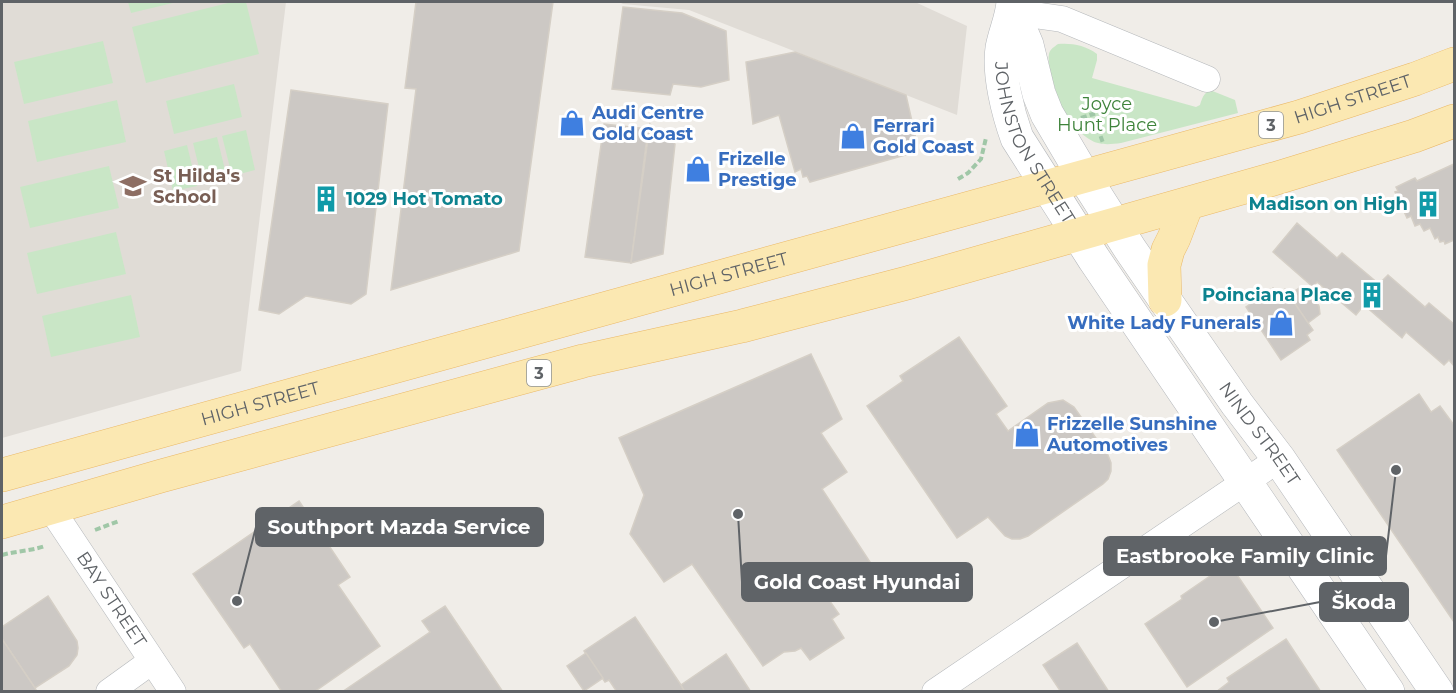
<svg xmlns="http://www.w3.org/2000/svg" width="1456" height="693" font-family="Montserrat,sans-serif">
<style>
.education{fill:#e0dcd6}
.green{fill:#c9e6c6}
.building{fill:#ccc8c4;stroke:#d5cfc6;stroke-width:1.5}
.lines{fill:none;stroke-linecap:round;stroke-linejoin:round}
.street-casing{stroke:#b5b8bb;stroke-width:27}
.secondary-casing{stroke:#b4b7bb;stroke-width:34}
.primary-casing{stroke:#eab867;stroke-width:34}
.path{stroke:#a0c7a7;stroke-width:4;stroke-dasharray:6 3;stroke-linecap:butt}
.street{stroke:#fff;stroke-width:26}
.secondary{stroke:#fff;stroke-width:33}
.primary{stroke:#fbe8b2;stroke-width:33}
.labels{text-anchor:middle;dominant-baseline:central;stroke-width:6;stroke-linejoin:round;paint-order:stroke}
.shield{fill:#fff;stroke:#8f9295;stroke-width:1.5}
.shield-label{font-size:16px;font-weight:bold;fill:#5f6367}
.street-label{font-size:18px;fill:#5f6367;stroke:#fff}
.park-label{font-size:18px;fill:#3e833a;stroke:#fff}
.shop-label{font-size:18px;font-weight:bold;fill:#366cbe;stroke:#fff;text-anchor:start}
.education-label{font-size:18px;font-weight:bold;fill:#785e54;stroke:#fff;text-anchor:start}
.culture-label{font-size:18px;font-weight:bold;fill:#0d838f;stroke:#fff;text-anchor:end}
.leader{fill:none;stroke:#5f6367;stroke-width:2}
.callout-dot{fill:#5f6367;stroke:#fff;stroke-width:2}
.callout{fill:#5f6367;stroke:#5f6367;stroke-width:2}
.callout-label{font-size:20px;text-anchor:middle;font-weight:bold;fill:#fff}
</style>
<rect width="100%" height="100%" fill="#f0ede8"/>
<!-- education -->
<g class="education">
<path d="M2 2H286L241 371 2 438Z"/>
<path d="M619 2H915L967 26 957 115 689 10 623 4Z"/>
</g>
<!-- green -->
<g class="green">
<path d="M128 2H177L131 13Z"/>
<path d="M232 2H246L259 54 146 83 132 27Z"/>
<path d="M103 41 113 83 24 104 14 62Z"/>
<path d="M1058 44C1072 43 1085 45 1097 54V60L1092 78 1196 107 1200 105C1202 98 1204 93 1210 90L1235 100 1238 113 1121 143C1113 144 1105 145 1098 143 1088 141 1071 125 1066 117 1060 106 1046 65 1049 54 1050 49 1054 47 1058 44Z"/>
<path d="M234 84 242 117 174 134 166 101Z"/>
<path d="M117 100 126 142 37 162 28 121Z"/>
<path d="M246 130 255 170 232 176 222 136Z"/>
<path d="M217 137 227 178 203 184 193 143Z"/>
<path d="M187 145 197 186 173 191 164 151Z"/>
<path d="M109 166 119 208 30 228 20 187Z"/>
<path d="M116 232 126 274 37 294 27 253Z"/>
<path d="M131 295 140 337 51 357 42 316Z"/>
</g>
<!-- building -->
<g class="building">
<path d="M416 2H553L519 251 391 290 416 89 405 88Z"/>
<path d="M623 7 682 13 726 31 729 80 701 87 673 84 670 95 612 89Z"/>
<path d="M795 52 906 95 916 139 910 140 912 145 907 147 909 154 810 182 807 176 803 177 801 169 795 172 779 115 753 124 746 62Z"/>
<path d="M291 90 388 104 366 294 351 304 306 296 279 314 259 310Z"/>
<path d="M604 124 648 129 631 263 585 257Z"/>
<path d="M650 124 675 144 663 254 631 263Z"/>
<path d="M1454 164V240L1445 244 1444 241 1440 242 1438 237 1435 239 1430 228 1424 231 1420 224 1415 226 1411 216 1407 218 1395 192 1398 191 1396 187 1415 178 1417 181Z"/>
<path d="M1297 223 1337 258 1342 253 1379 284 1388 275 1425 307 1429 303 1454 324V366L1449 360 1444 365 1406 332 1402 338 1364 305 1356 315 1317 282 1313 287 1273 252Z"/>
<path d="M1301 287 1310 292 1319 306 1320 314 1308 323 1289 295Z"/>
<path d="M1273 288 1278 294 1285 289 1313 330 1307 335 1310 340 1281 360 1246 307Z"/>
<path d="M959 337 1007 406 996 414 1008 431 1048 403 1063 400 1074 407 1108 455 1111 463V471L1108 479 1103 484 1028 536 1020 539H1012L1005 536 988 517 957 538 867 406 903 381 900 376Z"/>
<path d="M811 354 842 419 821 433 847 472 822 489 874 568 829 600 839 614 832 619 844 638 810 660 801 648 795 651 784 652 763 666 692 564 664 582 630 534 644 495 619 438Z"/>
<path d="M1419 394 1431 412 1440 406 1454 425V622L1337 450Z"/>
<path d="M299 501 350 577 338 585 380 646 314 692H282L250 644 244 648 193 574Z"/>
<path d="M1229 563 1273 628 1187 687 1145 624 1182 599 1181 596Z"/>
<path d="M48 596 77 641 78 648 77 655 69 666 35 688 2 639V627Z"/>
<path d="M445 606 503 692H342L430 632 422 621Z"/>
<path d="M635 617 681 685 685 692H617L609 680 605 682 584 651Z"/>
<path d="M2 639 35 688 37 692H2Z"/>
<path d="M1286 639 1321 692H1216L1229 682 1227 678Z"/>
<path d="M1077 643 1109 692H1061L1043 665Z"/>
<path d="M586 653 603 678 584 691 567 666Z"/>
<path d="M726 654 751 692H685L681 685Z"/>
</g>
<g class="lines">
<!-- street casing -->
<g class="street-casing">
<g id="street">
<path d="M1013 12 1062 19 1207 79"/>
<path id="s1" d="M50 507 173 692"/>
<path d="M109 692 152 661"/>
<path d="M935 692 1279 459"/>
</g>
</g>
<!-- secondary casing -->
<g class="secondary-casing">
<g id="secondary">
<path id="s2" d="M1013 2C1012 18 1005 32 1002 48 998 74 1008 113 1017 138L1094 259 1388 692"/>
<path id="s3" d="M1013 12 1027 45 1039 94 1047 114 1083 175 1130 249 1165 300 1237 404 1279 459 1437 692"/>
</g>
</g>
<!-- primary casing -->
<g class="primary-casing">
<g id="primary">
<path d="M1165 300 1164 265 1168 250 1174 238 1187 204"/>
<path id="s4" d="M2 475 1299 117 1415 79 1454 64"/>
<path d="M2 522 161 476 583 361 742 326 907 283 1277 178 1414 136 1454 121"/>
</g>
</g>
<!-- path -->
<g class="path">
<path d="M1081 118 1093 114 1103 143"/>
<path d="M958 179 968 173 981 159 986 138"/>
<path d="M95 530 119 521"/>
<path d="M2 555C16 551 31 551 45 546"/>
</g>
<!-- street -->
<use href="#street" class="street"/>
<!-- secondary -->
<use href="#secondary" class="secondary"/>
<!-- primary -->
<use href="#primary" class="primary"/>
</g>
<!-- icons -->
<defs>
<g id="shop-bare" transform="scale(2.07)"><path d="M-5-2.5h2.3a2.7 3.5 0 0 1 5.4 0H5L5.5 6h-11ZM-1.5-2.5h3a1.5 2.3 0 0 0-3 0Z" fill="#3f7fe0" stroke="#fff" stroke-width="2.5" paint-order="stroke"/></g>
<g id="school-bare" transform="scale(2.07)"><path d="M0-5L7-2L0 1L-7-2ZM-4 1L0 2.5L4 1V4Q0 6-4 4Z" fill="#8d6e63" stroke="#fff" stroke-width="2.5" paint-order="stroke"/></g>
<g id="building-bare" transform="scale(2.07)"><path d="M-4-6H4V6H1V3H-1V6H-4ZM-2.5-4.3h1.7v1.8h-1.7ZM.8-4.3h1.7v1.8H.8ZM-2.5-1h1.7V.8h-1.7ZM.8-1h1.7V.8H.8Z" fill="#0f9aa8" stroke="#fff" stroke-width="2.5" paint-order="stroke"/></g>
</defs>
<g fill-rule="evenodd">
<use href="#shop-bare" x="572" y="123"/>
<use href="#shop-bare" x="853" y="136"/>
<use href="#shop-bare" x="698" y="169"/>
<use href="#school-bare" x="133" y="186"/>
<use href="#building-bare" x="326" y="199"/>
<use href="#building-bare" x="1428" y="204"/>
<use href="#building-bare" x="1372" y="295"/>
<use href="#shop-bare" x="1281" y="323"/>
<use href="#shop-bare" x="1027" y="434"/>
</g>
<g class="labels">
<!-- shield labels -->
<g class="shield">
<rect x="1259" y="112" width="24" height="26" rx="4.5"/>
<rect x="527" y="360" width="24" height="26" rx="4.5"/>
</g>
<g class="shield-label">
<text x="1271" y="125">3</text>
<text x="539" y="373">3</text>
</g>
<!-- street labels -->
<g class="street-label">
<text stroke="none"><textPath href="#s4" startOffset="1402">HIGH STREET</textPath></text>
<text stroke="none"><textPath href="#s2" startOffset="150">JOHNSTON STREET</textPath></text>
<text stroke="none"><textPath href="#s4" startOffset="754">HIGH STREET</textPath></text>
<text stroke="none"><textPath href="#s4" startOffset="268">HIGH STREET</textPath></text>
<text stroke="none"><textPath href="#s3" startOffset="492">NIND STREET</textPath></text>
<text stroke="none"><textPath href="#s1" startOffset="111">BAY STREET</textPath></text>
</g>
<!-- park labels -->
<g class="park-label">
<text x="1107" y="104">Joyce<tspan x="1107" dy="21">Hunt Place</tspan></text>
</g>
<!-- shop labels -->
<g class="shop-label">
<text x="592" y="113">Audi Centre<tspan x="592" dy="21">Gold Coast</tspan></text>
<text x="873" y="126">Ferrari<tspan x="873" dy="21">Gold Coast</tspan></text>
<text x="718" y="159">Frizelle<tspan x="718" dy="21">Prestige</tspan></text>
<text x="1261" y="323" text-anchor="end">White Lady Funerals</text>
<text x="1047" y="424">Frizzelle Sunshine<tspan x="1047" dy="21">Automotives</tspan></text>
</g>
<!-- education labels -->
<g class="education-label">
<text x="153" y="176">St Hilda's<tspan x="153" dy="21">School</tspan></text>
</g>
<!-- culture labels -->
<g class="culture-label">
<text x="346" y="199" text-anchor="start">1029 Hot Tomato</text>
<text x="1408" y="204">Madison on High</text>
<text x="1352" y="295">Poinciana Place</text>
</g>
</g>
<!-- callouts -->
<path class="leader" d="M237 601L256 527M1396 470L1386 556M738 514L742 582M1214 622L1320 602"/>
<g class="callout-dot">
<circle cx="237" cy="601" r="6"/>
<circle cx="1396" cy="470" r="6"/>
<circle cx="738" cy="514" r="6"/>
<circle cx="1214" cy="622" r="6"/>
</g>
<g class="callout">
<rect x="256" y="508" width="287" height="38" rx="6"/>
<rect x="1104" y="537" width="282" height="38" rx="6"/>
<rect x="742" y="563" width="230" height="38" rx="6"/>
<rect x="1320" y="583" width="88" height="38" rx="6"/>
</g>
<g class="callout-label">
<text x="399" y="534">Southport Mazda Service</text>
<text x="1245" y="563">Eastbrooke Family Clinic</text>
<text x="857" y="589">Gold Coast Hyundai</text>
<text x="1364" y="609">Škoda</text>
</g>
<!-- border -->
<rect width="1456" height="693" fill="none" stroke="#5f6367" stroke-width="6"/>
</svg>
